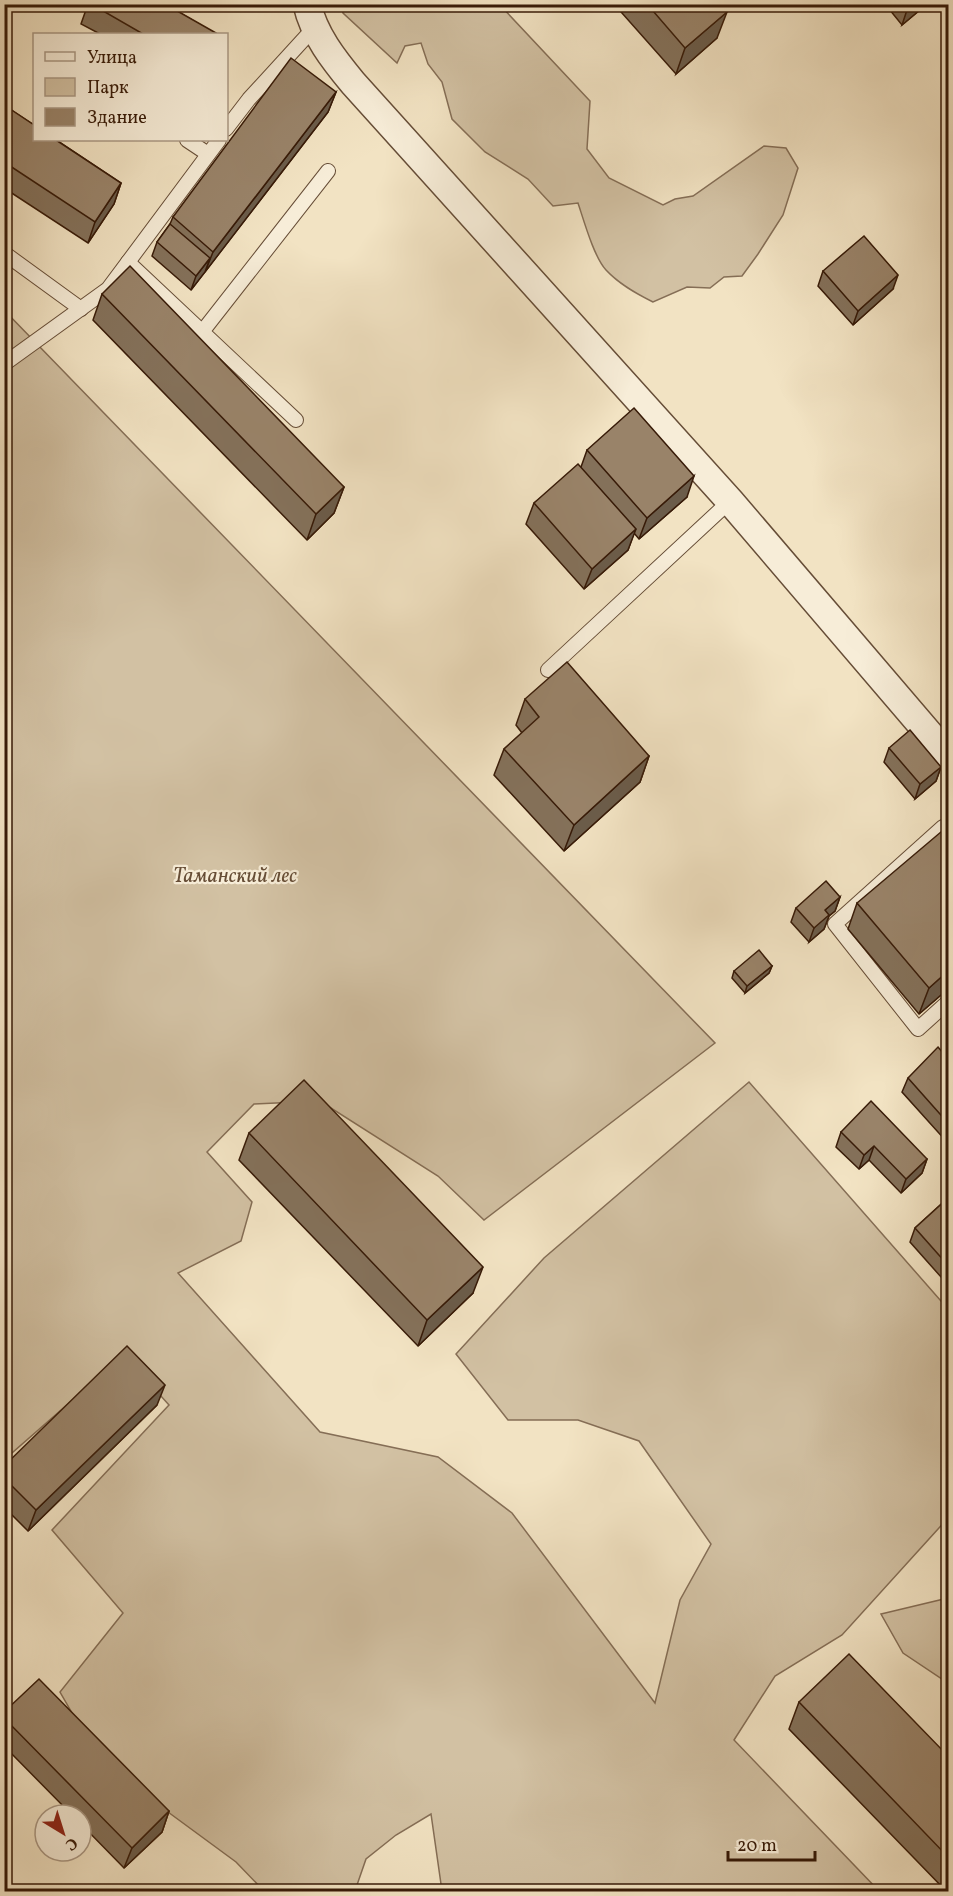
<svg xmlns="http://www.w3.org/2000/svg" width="953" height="1896" font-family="Vollkorn,serif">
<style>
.green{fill:#d2c1a3;stroke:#856e56;stroke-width:1.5}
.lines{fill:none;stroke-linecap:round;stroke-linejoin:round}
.lane-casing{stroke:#664d37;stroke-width:16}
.street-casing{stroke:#664d37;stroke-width:30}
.lane{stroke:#f7edd8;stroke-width:14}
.street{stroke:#f7edd8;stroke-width:27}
.wall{fill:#84715a;stroke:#381b08;stroke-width:1.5}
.shaded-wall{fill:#6b5c4a;stroke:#381b08;stroke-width:1.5}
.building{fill:#998369;stroke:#381b08;stroke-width:1.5}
.labels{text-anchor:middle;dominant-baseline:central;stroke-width:4.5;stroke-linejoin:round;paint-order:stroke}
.park-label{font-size:21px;font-style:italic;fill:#664d36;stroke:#f7edd8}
</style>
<rect width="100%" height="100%" fill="#f2e3c3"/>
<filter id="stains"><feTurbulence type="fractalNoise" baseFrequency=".00333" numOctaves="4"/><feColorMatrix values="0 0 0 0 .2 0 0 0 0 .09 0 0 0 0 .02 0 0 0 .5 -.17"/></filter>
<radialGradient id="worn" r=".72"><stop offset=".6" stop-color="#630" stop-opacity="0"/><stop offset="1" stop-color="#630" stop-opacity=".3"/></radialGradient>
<!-- green -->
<g class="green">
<path d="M341 5H500L590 101 587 149 609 178 663 205 675 199 693 196 764 146 786 148 798 168 783 215 758 254 742 276 724 277 710 288 687 287 653 302C635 293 619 284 606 270 594 257 584 221 578 203L553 206 528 179 485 152 452 119 442 82 428 64 421 43 405 46 397 63 343 13Z"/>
<path d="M4 310 715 1043 484 1220 438 1176 320 1101 254 1104 207 1152 252 1202 241 1241 178 1273 320 1432 438 1457 512 1513 655 1703 680 1600 711 1544 639 1441 578 1420H508L456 1354 544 1258 749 1082 948 1309V1518L842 1635 775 1676 734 1740 879 1891H442L431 1814 396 1835 366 1859 357 1885 365 1891H264L236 1862 168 1812 79 1725 60 1692 123 1613 52 1530 169 1405 124 1355 5 1459Z"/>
<path d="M948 1598V1683L903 1653 881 1614Z"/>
</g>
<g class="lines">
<!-- lane casing -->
<g class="lane-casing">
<g id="lane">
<path d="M173 7 174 4"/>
<path d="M226 129 249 99 314 28"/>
<path d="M187 140 208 154"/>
<path d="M4 253 81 309"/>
<path d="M128 262 296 420"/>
<path d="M202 332 328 171"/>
<path d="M4 364 108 289 219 140"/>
<path d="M548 670 730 501"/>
<path d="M948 832 943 827 835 924 918 1029 948 1002"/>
</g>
</g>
<!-- street casing -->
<g class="street-casing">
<path id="street" d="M307 4C314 35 334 60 353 83L730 501 948 756"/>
</g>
<!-- lane -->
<use href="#lane" class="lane"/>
<!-- street -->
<use href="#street" class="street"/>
</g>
<!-- wall -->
<g class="wall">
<path d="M49 4H61L58 9Z"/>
<path d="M88 4H165L216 34H100L81 24Z"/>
<path d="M614 4H720L717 38 676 74Z"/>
<path d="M885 4H927L902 25Z"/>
<path d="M336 92 328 112 191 290 152 256 157 242 170 224 173 217Z"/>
<path d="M4 105 121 183 114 204 88 243 4 188Z"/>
<path d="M823 271 893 289 853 325 818 286Z"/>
<path d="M102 294 344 487 334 513 307 540 93 320Z"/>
<path d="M587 450 687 497 639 539 634 533 628 550 584 589 526 524 534 503 581 467Z"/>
<path d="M525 699 649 756 640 782 564 851 494 775 504 749 522 733 516 725Z"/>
<path d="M889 748 941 767 936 781 915 799 884 762Z"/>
<path d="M840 897 835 911 829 916 824 929 809 942 791 922 796 908Z"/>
<path d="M857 903 948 989 919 1014 848 929Z"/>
<path d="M772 966 769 973 745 993 732 978 734 971Z"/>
<path d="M948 1059V1139L946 1141 902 1092 908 1078Z"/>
<path d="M841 1132 927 1159 922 1173 901 1193 869 1160 859 1169 836 1147Z"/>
<path d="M249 1133 473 1293 418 1346 239 1160Z"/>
<path d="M948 1198V1270L941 1277 910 1242 915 1228Z"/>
<path d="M157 1405 28 1531 4 1507V1466Z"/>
<path d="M799 1702 948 1756V1892H947L789 1729Z"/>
<path d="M4 1712 169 1811 162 1832 124 1868 81 1824V1815H72L4 1746Z"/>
</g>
<!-- shaded-wall -->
<g class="shaded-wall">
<path d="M909 4H927L902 25Z"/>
<path d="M727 12 717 38 676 74 685 48Z"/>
<path d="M336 92 328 112 205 272 213 252Z"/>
<path d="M121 183 114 204 88 243 95 222Z"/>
<path d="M210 258 205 272 191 290 196 276Z"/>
<path d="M898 275 893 289 853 325 858 311Z"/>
<path d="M694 476 687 497 639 539 647 518Z"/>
<path d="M344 487 334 513 307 540 316 514Z"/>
<path d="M636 529 628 550 584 589 592 569Z"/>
<path d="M649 756 640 782 564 851 574 825Z"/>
<path d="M941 767 936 781 915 799 920 784Z"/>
<path d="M840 897 835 911 829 916 824 929 809 942 814 928 825 910Z"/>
<path d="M772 966 769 973 745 993 747 986Z"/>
<path d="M948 971V989L919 1014 929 988Z"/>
<path d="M874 1146 869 1160 859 1169 864 1155Z"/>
<path d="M927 1159 922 1173 901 1193 906 1179Z"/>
<path d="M948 1260V1270L941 1277 946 1263Z"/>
<path d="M483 1267 473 1293 418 1346 427 1320Z"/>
<path d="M165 1385 157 1405 28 1531 36 1510Z"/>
<path d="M169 1811 162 1832 124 1868 132 1848Z"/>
</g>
<!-- building -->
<g class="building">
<path d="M91 4H165L216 33 215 34H143Z"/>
<path d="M647 4H720L727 12 685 48Z"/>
<path d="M291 58 336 92 213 252 173 217Z"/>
<path d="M4 105 34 125V140H56L121 183 95 222 4 162Z"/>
<path d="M170 224 210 258 196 276 157 242Z"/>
<path d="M864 236 898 275 858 311 823 271Z"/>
<path d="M130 266 344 487 316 514 102 294Z"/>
<path d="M634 408 694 476 647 518 587 450Z"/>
<path d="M578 464 636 529 592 569 534 503Z"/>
<path d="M567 662 649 756 574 825 504 749 539 717 525 699Z"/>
<path d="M910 730 941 767 920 784 889 748Z"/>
<path d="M948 826V971L929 988 857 903Z"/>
<path d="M826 881 840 897 825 910 829 915 814 928 796 908Z"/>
<path d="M759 950 772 966 747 986 734 971Z"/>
<path d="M938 1047 948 1059V1123L908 1078Z"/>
<path d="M304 1080 483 1267 427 1320 249 1133Z"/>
<path d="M871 1101 927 1159 906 1179 874 1146 864 1155 841 1132Z"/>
<path d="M948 1198V1260L946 1263 915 1228Z"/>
<path d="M127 1346 165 1385 36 1510 4 1478V1466Z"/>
<path d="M849 1654 948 1756V1857L799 1702Z"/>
<path d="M39 1679 169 1811 132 1848 4 1718V1712Z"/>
</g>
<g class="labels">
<!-- park labels -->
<g class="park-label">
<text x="235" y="876">Таманский лес</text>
</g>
</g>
<!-- margin -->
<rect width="953" height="1896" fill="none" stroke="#f2e3c3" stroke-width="24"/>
<rect x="6" y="6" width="941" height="1884" fill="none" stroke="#381b08" stroke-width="3"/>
<rect x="12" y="12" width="929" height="1872" fill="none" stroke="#381b08" stroke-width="1.5"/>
<!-- legend -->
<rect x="33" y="33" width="195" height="108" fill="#f7edd8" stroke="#ab9985" stroke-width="1.5"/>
<rect x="45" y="52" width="30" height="9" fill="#f7edd8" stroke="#ab9985" stroke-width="1.5"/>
<text x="87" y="63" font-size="18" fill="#381b08">Улица</text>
<rect x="45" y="78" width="30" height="18" fill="#d2c1a3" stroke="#ab9985" stroke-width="1.5"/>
<text x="87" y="93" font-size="18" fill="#381b08">Парк</text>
<rect x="45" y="108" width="30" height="18" fill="#998369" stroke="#ab9985" stroke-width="1.5"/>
<text x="87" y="123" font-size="18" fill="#381b08">Здание</text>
<!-- north arrow -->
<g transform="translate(63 1833) rotate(142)"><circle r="28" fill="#f7edd8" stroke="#ab9985" stroke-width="1.5"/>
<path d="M0-4.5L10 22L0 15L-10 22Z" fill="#8f2418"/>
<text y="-9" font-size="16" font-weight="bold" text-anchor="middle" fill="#381b08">С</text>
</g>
<!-- scale -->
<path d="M728 1851v9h87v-9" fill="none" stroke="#381b08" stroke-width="3"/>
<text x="737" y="1851" font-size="18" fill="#381b08" stroke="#f7edd8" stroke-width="4.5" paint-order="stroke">20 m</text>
<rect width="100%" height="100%" filter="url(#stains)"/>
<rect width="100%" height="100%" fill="url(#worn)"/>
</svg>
